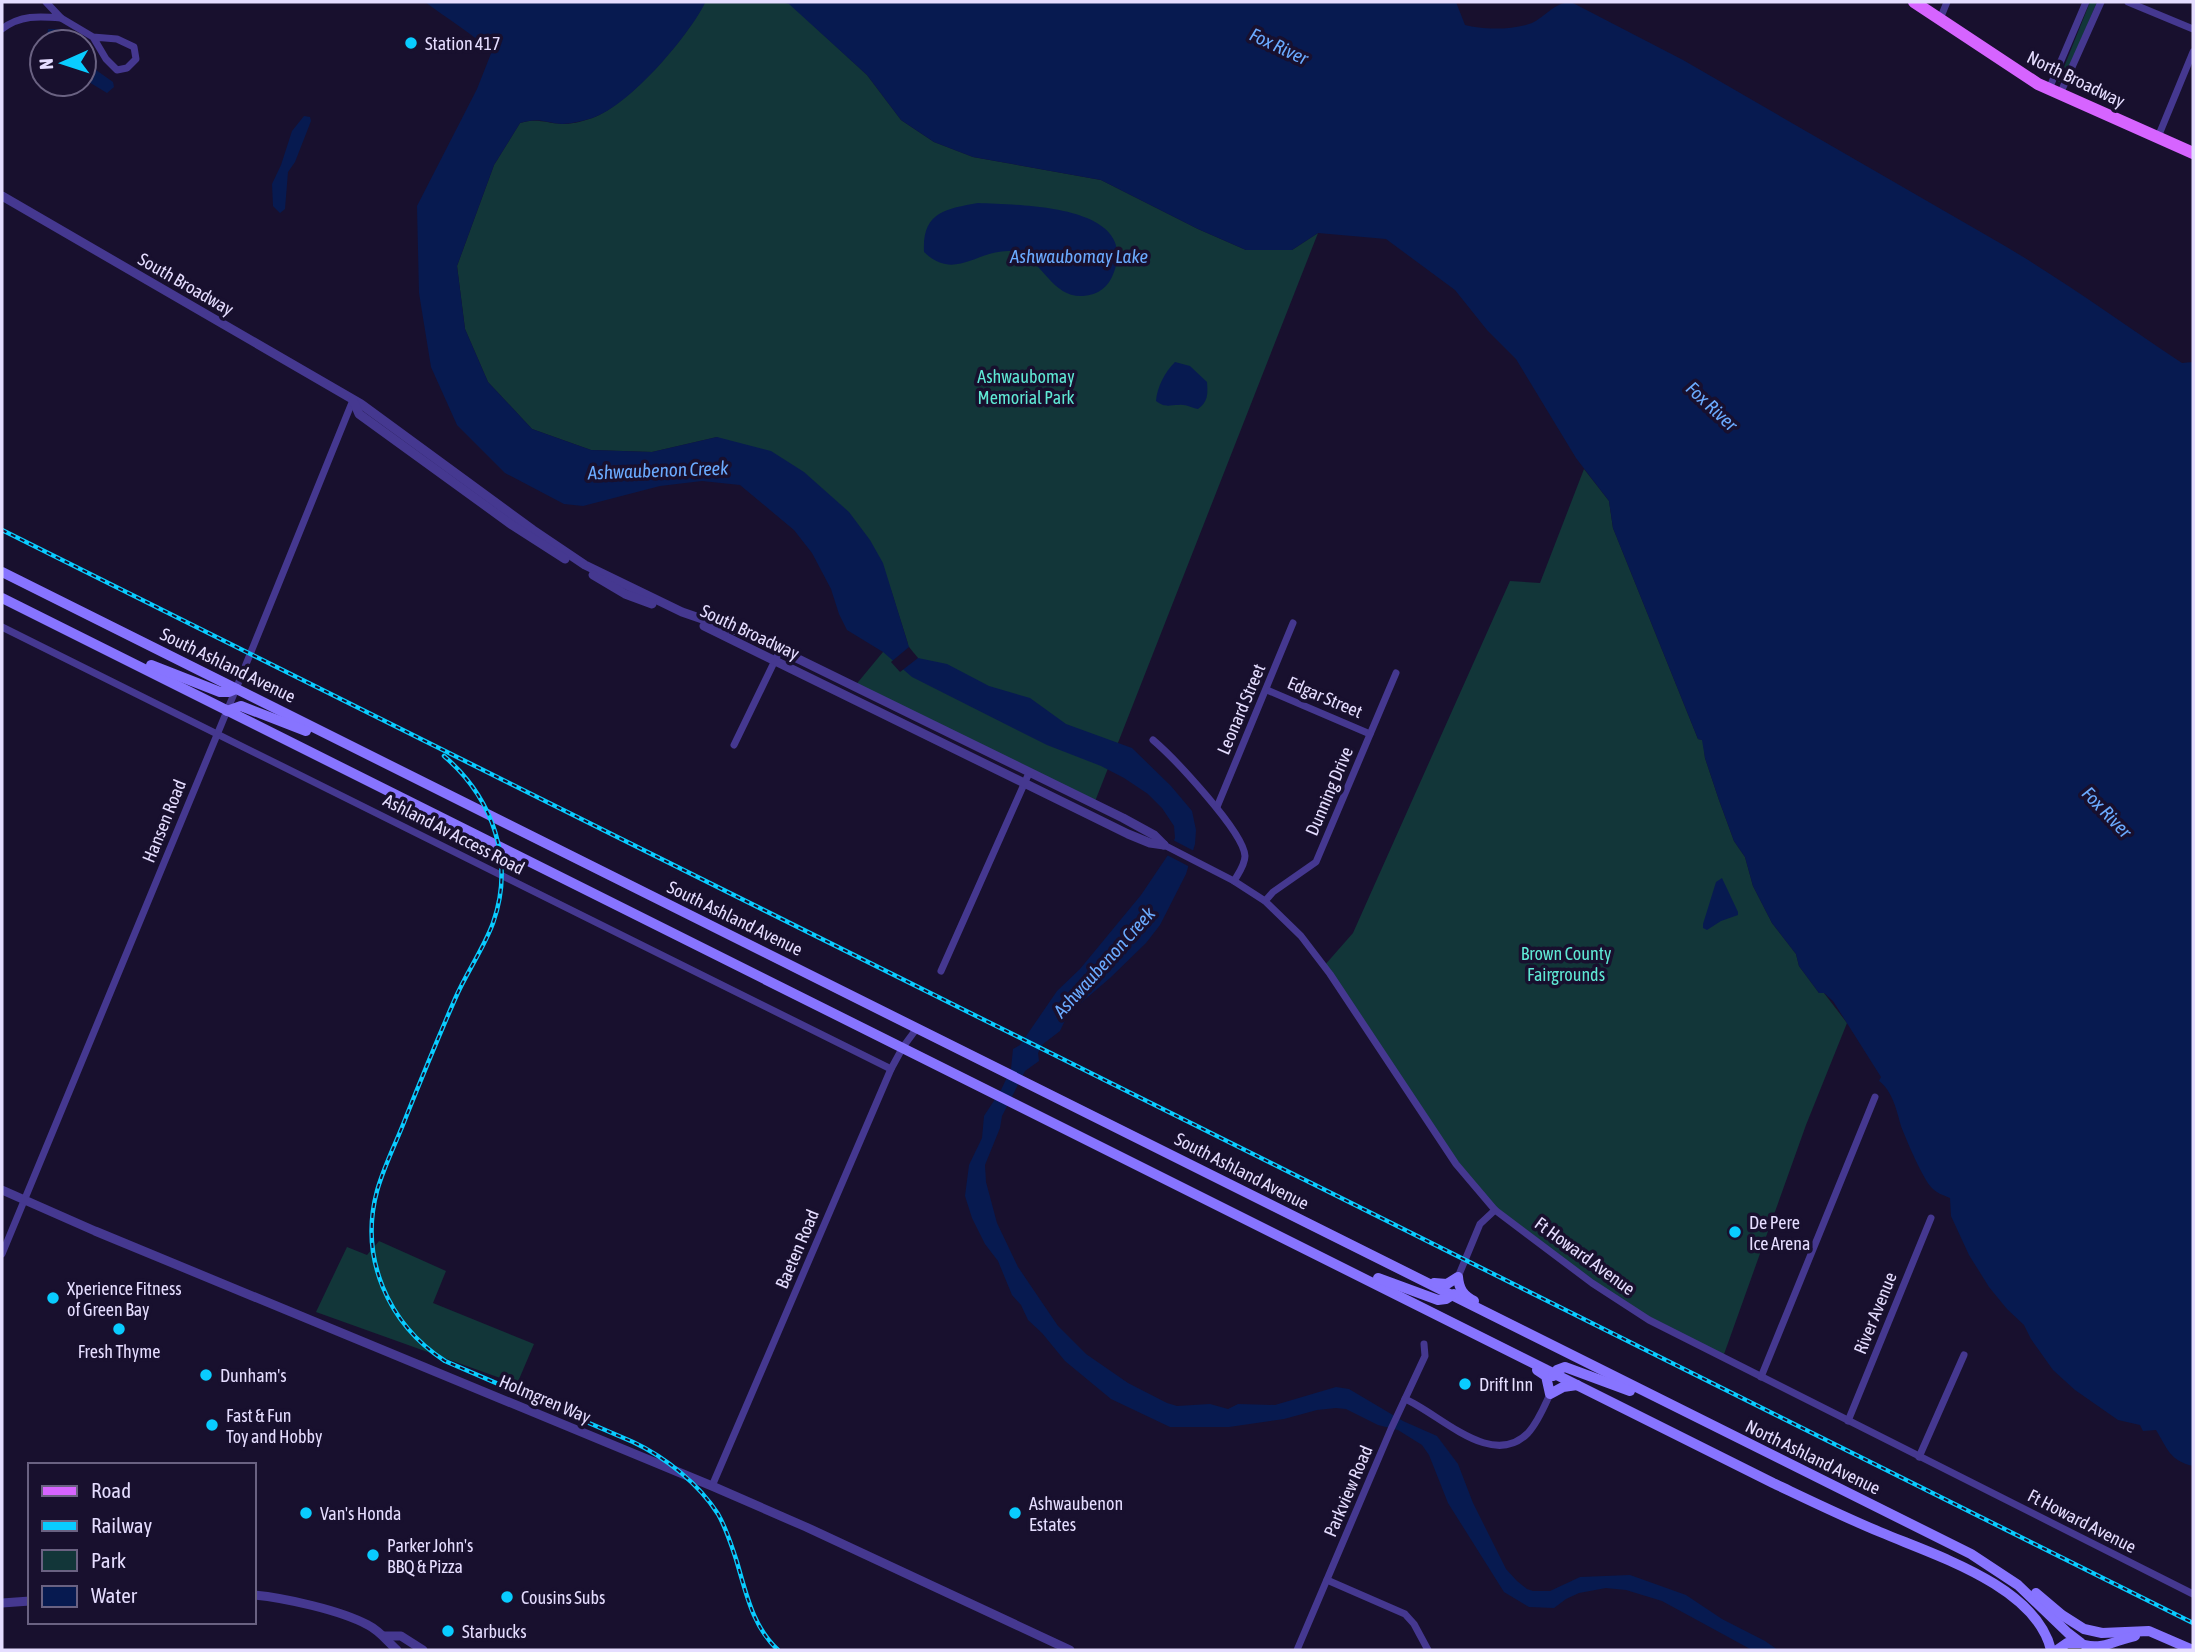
<svg xmlns="http://www.w3.org/2000/svg" width="2195" height="1652" font-family="'Asap Condensed',sans-serif">
<style>
.green{fill:#123639}
.water{fill:#071a50}
.pier{fill:#18102e}
.lines{fill:none;stroke-linecap:round;stroke-linejoin:round}
.minor{stroke:#453890;stroke-width:7}
.tertiary{stroke:#453890;stroke-width:9}
.secondary{stroke:#8774ff;stroke-width:10}
.primary{stroke:#d664ff;stroke-width:12}
.rail-casing{stroke:#09ccff;stroke-width:4.5}
.rail{stroke:#18102e;stroke-width:2;stroke-dasharray:5;stroke-linecap:butt}
.poi-dot{fill:#09ccff;stroke:#18102e;stroke-width:2.5}
.labels{text-anchor:middle;dominant-baseline:central;stroke-width:7;stroke-linejoin:round;paint-order:stroke}
.poi-label{font-size:18px;fill:#e5ddff;stroke:#18102e;text-anchor:start}
.street-label{font-size:18px;fill:#e5ddff;stroke:#18102e}
.park-label{font-size:18px;fill:#5fe9d5;stroke:#18102e}
.water-label{font-size:19px;font-style:italic;fill:#6babff;stroke:#18102e}
</style>
<rect width="100%" height="100%" fill="#18102e"/>
<!-- green -->
<g class="green">
<path d="M705 2 789 3 867 75 901 120 934 142 973 157 1101 180 1198 229 1246 250H1292L1318 233 1094 804 854 687 883 652 908 644 891 590 717 437 652 452 591 450 532 429 488 382 465 329 457 266 494 165 520 123C538 118 545 123 562 124 570 124 581 122 589 119 626 109 688 37 705 2Z"/>
<path d="M2090 2H2097L2064 80 2058 82Z"/>
<path d="M1584 469 1609 501 1613 528 1698 739 1703 740 1705 758 1719 800 1734 841 1745 857 1753 886 1772 923 1796 954 1799 966 1819 993H1824L1847 1023 1806 1125 1723 1357 1649 1320 1495 1210 1467 1179 1324 966 1353 933 1510 581 1540 583Z"/>
<path d="M379 1241 446 1271 433 1303 534 1344 517 1384 316 1312 347 1247 367 1255Z"/>
</g>
<!-- water -->
<g class="water">
<path d="M425 2H709L705 3C688 37 626 110 589 119 581 121 570 124 562 124 543 122 539 117 520 123L494 165 457 266 465 329 488 382 532 429 591 450 652 452 717 437 771 451 804 472 849 512 870 540 883 563 908 644 911 652 918 658 947 664 989 686 1030 698 1066 724 1132 748 1171 786 1192 811 1196 830 1195 844 1186 874 1160 925 1146 943 1110 978 1068 1014 1060 1031 1043 1044 1038 1053 1039 1061 1025 1071 1002 1116 1000 1128 985 1165 986 1182 997 1223 1018 1267 1058 1326 1086 1354 1128 1383 1167 1403 1177 1406 1210 1404 1228 1409 1238 1404 1275 1405 1336 1387 1349 1389 1403 1421 1437 1436 1458 1464 1473 1503 1506 1569 1517 1581 1527 1589 1533 1591H1550L1580 1577 1630 1575 1686 1595 1722 1619 1765 1641 1778 1650H1752L1662 1601 1626 1590 1606 1588 1579 1593 1566 1599 1554 1608 1529 1607 1504 1592 1448 1503 1429 1455 1422 1445 1398 1430 1378 1425 1346 1409 1336 1408 1317 1410 1284 1419 1229 1427H1170L1111 1399 1065 1361 1042 1333 1028 1320 1021 1305 1012 1295 998 1261 985 1244 972 1218 965 1196 969 1165 982 1138 984 1116 1001 1090 1011 1069 1013 1049 1020 1045 1057 991 1080 969 1141 895 1168 855 1175 838 1174 826 1162 808 1148 794 1124 778 1101 766 1047 745 912 677 883 652 847 630 839 614 831 589 812 553 794 530 740 485 702 481 660 486 583 506 564 504 505 473 457 425 431 367 419 293 417 206 477 89 492 51C470 33 447 18 425 2Z"/>
<path d="M782 2H1456L1465 25C1483 30 1513 30 1532 23 1545 17 1555 2 1571 2L1683 60 2005 246C2066 282 2123 324 2182 363L2193 362V1466C2170 1461 2167 1448 2156 1430L2143 1431 2140 1425 2118 1420 2075 1390 2053 1370 2031 1339 2024 1325 2007 1309 1989 1287 1969 1255 1951 1216 1950 1198C1943 1195 1936 1193 1931 1187 1922 1177 1906 1139 1901 1126 1897 1111 1892 1090 1879 1081L1881 1077 1833 1001 1824 993H1819L1799 966 1796 954 1772 923 1753 886 1745 857 1734 841 1719 800 1705 758 1702 740 1698 739 1613 528 1609 501 1576 458 1516 359 1487 330 1455 290 1386 239 1318 233 1292 250H1246L1198 229 1101 180 973 157 934 142 901 120 867 75 789 4Z"/>
<path d="M48 29C60 29 72 30 78 42H54L47 36Z"/>
<path d="M84 52 96 70 113 82 114 87 107 93 84 79Z"/>
<path d="M304 116 310 117 311 121 295 162 288 172 285 209 280 213 273 206 272 184 281 165 292 131Z"/>
<path d="M978 203C1020 205 1139 204 1114 272 1109 287 1098 295 1083 296 1048 298 1041 251 1008 251 976 251 954 281 924 252 922 212 945 209 978 203Z"/>
<path d="M1175 362 1190 366 1207 382C1208 394 1208 402 1198 409 1192 408 1185 404 1179 405 1169 405 1165 408 1156 401 1157 387 1165 372 1175 362Z"/>
<path d="M1722 878 1738 912V915L1721 921 1707 930 1703 928V924L1716 882Z"/>
</g>
<!-- pier -->
<g class="pier">
<path d="M909 647 918 658 900 672 891 662Z"/>
<path d="M1171 839 1196 852 1192 868 1165 854Z"/>
</g>
<g class="lines">
<!-- minor -->
<g class="minor">
<path d="M2128 2 2193 29"/>
<path d="M61 18 93 37 117 39 134 47 136 59 127 68 117 70 106 59 93 37"/>
<path d="M1940 19 1947 2"/>
<path d="M2 29C20 15 39 16 61 18L46 2"/>
<path d="M2049 89 2086 2"/>
<path d="M2060 94 2101 2"/>
<path d="M2158 137 2193 52"/>
<path d="M2 627 891 1069"/>
<path d="M1267 690 1370 734"/>
<path d="M1153 740C1173 757 1244 832 1245 856 1245 865 1238 874 1234 881L1265 901 1301 936 1330 974 1456 1164 1495 1210 1592 1283 1649 1320 2193 1594"/>
<path d="M734 745 780 650"/>
<path d="M1217 807 1293 623"/>
<path d="M1164 845 1234 881"/>
<path d="M1265 901 1273 892 1316 862 1396 673"/>
<path d="M941 971 1029 773"/>
<path d="M2 1254 236 689 353 400"/>
<path d="M1458 1277 1480 1224 1495 1210"/>
<path d="M1761 1377 1875 1097"/>
<path d="M1405 1399C1440 1414 1492 1470 1528 1433 1538 1422 1544 1407 1550 1394"/>
<path d="M1848 1421 1931 1218"/>
<path d="M1919 1457 1964 1355"/>
<path d="M712 1486 891 1069 903 1047 917 1028"/>
<path d="M1327 1580 1405 1614 1414 1624 1428 1650"/>
<path d="M1297 1650 1391 1429 1425 1356 1424 1344"/>
</g>
<!-- tertiary -->
<g class="tertiary">
<path d="M2 196 361 404 533 530 585 565 682 612 740 632 780 650 1123 818 1154 835 1164 845"/>
<path d="M353 400 359 414 512 525 565 559"/>
<path d="M593 575 625 594 652 604"/>
<path d="M704 626 1128 834 1150 843 1164 845"/>
<path d="M2 1190 95 1231 712 1486 806 1527 1070 1650"/>
<path d="M254 1595C285 1598 340 1610 368 1625 380 1631 387 1641 397 1650"/>
<path d="M2 1603 30 1601"/>
<path d="M384 1636H401L423 1650"/>
</g>
<!-- secondary -->
<g class="secondary">
<path d="M2 572 1971 1554 2018 1585 2068 1633 2081 1643"/>
<path d="M2 598 1773 1483C1809 1500 1844 1517 1880 1532 1934 1555 2036 1586 2051 1650"/>
<path d="M151 665 220 692H229L236 689"/>
<path d="M227 711 241 706 306 731"/>
<path d="M1378 1278 1438 1300 1446 1299 1454 1294"/>
<path d="M1434 1283 1447 1284 1458 1277C1459 1289 1463 1295 1474 1301"/>
<path d="M1537 1370 1546 1376 1550 1394 1563 1387 1577 1385"/>
<path d="M1553 1376 1557 1370 1565 1367 1630 1391"/>
<path d="M2036 1593 2062 1615 2084 1629 2102 1633 2149 1631 2193 1650"/>
<path d="M2085 1645C2103 1650 2118 1639 2135 1636"/>
<path d="M2057 1650 2067 1643H2080"/>
</g>
<!-- primary -->
<path class="primary" d="M1914 2 2038 84 2193 153"/>
<!-- rail casing -->
<g class="rail-casing">
<g id="rail">
<path d="M2 530 2193 1623"/>
<path d="M444 756C493 798 515 861 493 923 483 950 466 973 455 999 438 1038 422 1077 406 1117 397 1141 384 1166 377 1191 359 1258 388 1324 445 1361L633 1442C665 1457 699 1484 718 1514 726 1528 731 1544 736 1559 746 1592 752 1626 778 1650"/>
</g>
</g>
<!-- rail -->
<use href="#rail" class="rail"/>
</g>
<!-- markers -->
<g class="poi-dot">
<circle cx="411" cy="43" r="7"/>
<circle cx="1735" cy="1232" r="7"/>
<circle cx="53" cy="1298" r="7"/>
<circle cx="119" cy="1329" r="7"/>
<circle cx="206" cy="1375" r="7"/>
<circle cx="1465" cy="1384" r="7"/>
<circle cx="212" cy="1425" r="7"/>
<circle cx="306" cy="1513" r="7"/>
<circle cx="1015" cy="1513" r="7"/>
<circle cx="373" cy="1555" r="7"/>
<circle cx="507" cy="1597" r="7"/>
<circle cx="448" cy="1631" r="7"/>
</g>
<g class="labels">
<!-- poi labels -->
<g class="poi-label">
<text x="425" y="43">Station 417</text>
<text x="1749" y="1222">De Pere<tspan x="1749" dy="21">Ice Arena</tspan></text>
<text x="67" y="1288">Xperience Fitness<tspan x="67" dy="21">of Green Bay</tspan></text>
<text x="119" y="1351" text-anchor="middle">Fresh Thyme</text>
<text x="220" y="1375">Dunham's</text>
<text x="1479" y="1384">Drift Inn</text>
<text x="226" y="1415">Fast &amp; Fun<tspan x="226" dy="21">Toy and Hobby</tspan></text>
<text x="1029" y="1503">Ashwaubenon<tspan x="1029" dy="21">Estates</tspan></text>
<text x="320" y="1513">Van's Honda</text>
<text x="387" y="1545">Parker John's<tspan x="387" dy="21">BBQ &amp; Pizza</tspan></text>
<text x="521" y="1597">Cousins Subs</text>
<text x="462" y="1631">Starbucks</text>
</g>
<!-- street labels -->
<g class="street-label">
<text transform="translate(2076 79) rotate(26)">North Broadway</text>
<text transform="translate(186 284) rotate(30)">South Broadway</text>
<text transform="translate(750 632) rotate(25)">South Broadway</text>
<text transform="translate(228 665) rotate(26)">South Ashland Avenue</text>
<text transform="translate(1325 697) rotate(23)">Edgar Street</text>
<text transform="translate(1241 709) rotate(-67)">Leonard Street</text>
<text transform="translate(1329 791) rotate(-67)">Dunning Drive</text>
<text transform="translate(164 821) rotate(-68)">Hansen Road</text>
<text transform="translate(454 834) rotate(27)">Ashland Av Access Road</text>
<text transform="translate(735 918) rotate(26)">South Ashland Avenue</text>
<text transform="translate(1242 1171) rotate(27)">South Ashland Avenue</text>
<text transform="translate(797 1249) rotate(-67)">Baeten Road</text>
<text transform="translate(1585 1256) rotate(36)">Ft Howard Avenue</text>
<text transform="translate(1875 1313) rotate(-68)">River Avenue</text>
<text transform="translate(545 1399) rotate(23)">Holmgren Way</text>
<text transform="translate(1813 1457) rotate(26)">North Ashland Avenue</text>
<text transform="translate(1348 1491) rotate(-67)">Parkview Road</text>
<text transform="translate(2082 1521) rotate(27)">Ft Howard Avenue</text>
</g>
<!-- park labels -->
<g class="park-label">
<text x="1026" y="376">Ashwaubomay<tspan x="1026" dy="21">Memorial Park</tspan></text>
<text x="1566" y="953">Brown County<tspan x="1566" dy="21">Fairgrounds</tspan></text>
</g>
<!-- water labels -->
<g class="water-label">
<text transform="translate(1279 46) rotate(25)">Fox River</text>
<text x="1079" y="256">Ashwaubomay Lake</text>
<text transform="translate(1712 406) rotate(43)">Fox River</text>
<text transform="translate(658 470) rotate(-2)">Ashwaubenon Creek</text>
<text transform="translate(2107 812) rotate(46)">Fox River</text>
<text transform="translate(1104 962) rotate(-48)">Ashwaubenon Creek</text>
</g>
</g>
<!-- border -->
<rect width="2195" height="1652" fill="none" stroke="#e5ddff" stroke-width="7"/>
<!-- legend -->
<rect x="28" y="1463" width="228" height="161" fill="#18102e" stroke="#6a6282" stroke-width="2"/>
<rect x="42" y="1486" width="35" height="10" fill="#d664ff" stroke="#6a6282" stroke-width="2"/>
<text x="91" y="1498" font-size="21" fill="#e5ddff">Road</text>
<rect x="42" y="1521" width="35" height="10" fill="#09ccff" stroke="#6a6282" stroke-width="2"/>
<text x="91" y="1533" font-size="21" fill="#e5ddff">Railway</text>
<rect x="42" y="1550" width="35" height="21" fill="#123639" stroke="#6a6282" stroke-width="2"/>
<text x="91" y="1568" font-size="21" fill="#e5ddff">Park</text>
<rect x="42" y="1586" width="35" height="21" fill="#071a50" stroke="#6a6282" stroke-width="2"/>
<text x="91" y="1603" font-size="21" fill="#e5ddff">Water</text>
<!-- north arrow -->
<g transform="translate(63 63) rotate(267)"><circle r="33" fill="#18102e" stroke="#6a6282" stroke-width="2"/>
<path d="M0-5L12 26L0 18L-12 26Z" fill="#09ccff"/>
<text y="-10" font-size="19" font-weight="bold" text-anchor="middle" fill="#e5ddff">N</text>
</g>
</svg>
